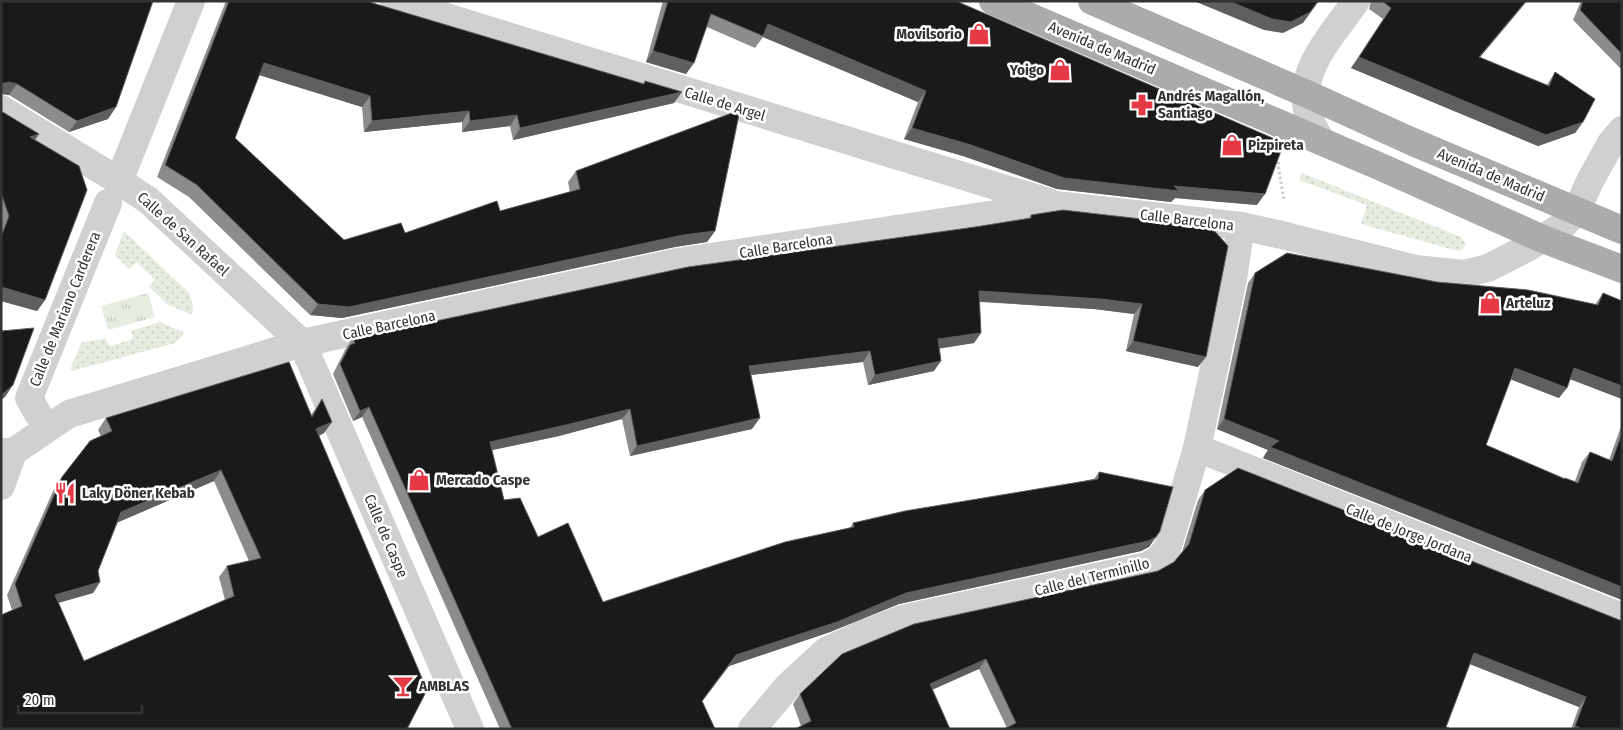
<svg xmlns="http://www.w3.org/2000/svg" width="1623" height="730" font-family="'Fira Sans Condensed',sans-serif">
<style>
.grass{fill:url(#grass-dots)}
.park{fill:url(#park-tufts)}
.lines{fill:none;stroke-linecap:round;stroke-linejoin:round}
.path{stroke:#cdcdcd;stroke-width:3;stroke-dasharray:2.5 2.5;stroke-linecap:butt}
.minor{stroke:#d0d0d0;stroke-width:28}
.major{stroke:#ababab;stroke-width:28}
.wall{fill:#8c8c8c;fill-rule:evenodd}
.shaded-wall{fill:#5f5f5f}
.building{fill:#1a1a1a;stroke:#5f5f5f;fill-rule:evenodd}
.labels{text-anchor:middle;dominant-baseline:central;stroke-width:5;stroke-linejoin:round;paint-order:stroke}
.poi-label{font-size:15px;font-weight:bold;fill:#333;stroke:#fff;text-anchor:start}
.street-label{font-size:15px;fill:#333;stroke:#fff}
</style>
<defs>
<pattern id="grass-dots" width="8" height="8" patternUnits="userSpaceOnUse" patternTransform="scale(1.25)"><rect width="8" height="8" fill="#e6ecdf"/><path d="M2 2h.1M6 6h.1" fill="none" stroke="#c6cbc0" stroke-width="1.8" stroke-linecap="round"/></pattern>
<pattern id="park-tufts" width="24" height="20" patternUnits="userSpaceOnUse" patternTransform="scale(1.25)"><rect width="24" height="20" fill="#e6ecdf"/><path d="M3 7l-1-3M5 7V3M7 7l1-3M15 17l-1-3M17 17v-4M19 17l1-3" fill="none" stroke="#c6cbc0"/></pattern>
</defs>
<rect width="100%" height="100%" fill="#fff"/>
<!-- grass -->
<g class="grass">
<path d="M1302 173 1461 237 1466 244C1463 251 1460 251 1454 250L1361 224 1367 205 1299 180Z"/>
<path d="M124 231 189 293 193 306 192 315 167 304 149 287 155 280 137 262 129 269 115 255Z"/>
<path d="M160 322 183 332V335L175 343 72 371 70 370 81 343 105 338 108 344 110 346 131 340 133 337 131 331Z"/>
</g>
<!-- park -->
<path class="park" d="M148 293 155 317 108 330 101 306Z"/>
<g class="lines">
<!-- path -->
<path class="path" d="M1279 162 1278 165 1284 200"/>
<!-- minor -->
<g class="minor">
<path d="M394 1 1048 202"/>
<path d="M1 109 119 181 148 200 302 343 470 729"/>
<path d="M1321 141C1316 131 1309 121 1307 110 1298 68 1335 32 1356 1"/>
<path d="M119 181 191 1"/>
<path d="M38 414 29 398 108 203"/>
<path d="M1197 448 1622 617"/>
<path d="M1 452H13L69 414 302 343 678 262 1056 205 1241 226 1282 235 1416 269 1463 274 1488 268 1529 247 1562 226 1576 212 1590 181 1611 143 1622 130"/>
<path d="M1 486 13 452"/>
<path d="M752 729 788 686 826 651 863 634 902 619 1147 566 1159 559 1167 549 1197 448 1233 279 1241 226"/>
</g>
<!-- major -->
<g class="major">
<path d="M993 1 1381 167 1543 239 1622 269"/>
<path d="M1092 1 1307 94 1413 142 1622 230"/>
</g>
</g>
<!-- wall -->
<g class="wall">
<path d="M1 1 116 107 108 119 69 132 9 95 1 94Z"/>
<path d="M226 1H366L643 84 645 81 674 103 513 140 510 126 462 132V122L364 132 362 107 259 75 235 138 344 240 405 233 500 211 570 192 568 182 576 171 715 231 707 242 675 247 342 318 310 315 189 197 157 177Z"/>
<path d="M663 1H956L1257 205 1175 198 1171 202 1057 189 963 156 904 139 918 102 763 37 755 48 707 27 686 74 646 62Z"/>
<path d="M1371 1H1527L1480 57 1547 85 1555 72 1583 122 1575 133 1538 146 1351 68 1383 19 1369 9Z"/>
<path d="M1581 1H1622V70L1573 20Z"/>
<path d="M1 111 35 140 45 300 37 311 1 301Z"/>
<path d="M1063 210 1198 367 1126 351 1134 314 1094 309 979 302 981 333 974 343 939 348 934 371 868 385 863 362 751 375 752 429 630 456 622 419 559 436 492 450 504 500 538 537 603 602 850 528 853 523 1094 479 1099 472 1160 531 1149 547 1141 551 899 604 830 632 729 666 702 701 715 729H500L362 417 353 421 333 374 345 350 352 339 975 227 1029 219 1031 215Z"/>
<path d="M1255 273 1437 282 1595 305 1603 293 1622 301V399L1570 379 1559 398 1510 379 1486 445 1565 479 1575 481 1582 462 1590 452 1609 460 1622 424V600L1263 458 1268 450 1217 429 1248 283Z"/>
<path d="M322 399 332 422 324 433 319 436 427 690 1 729 12 610 7 595 54 489 62 477 101 436 98 430 106 418 311 415ZM214 481 249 561 227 566 219 577 225 600 84 661 58 603 93 593 100 582 98 571 118 522Z"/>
<path d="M1205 490 1622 621V729H1571L1579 707 1470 664 1446 727 1007 728 979 669 801 726 793 704 800 694 1158 571 1174 562 1182 552 1198 500Z"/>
</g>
<!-- shaded-wall -->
<g class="shaded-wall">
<path d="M1194 1H1319L1303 23 1283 33 1264 30Z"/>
<path d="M1526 1H1527L1471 68 1479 57Z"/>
<path d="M768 24 926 91 918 102 763 37Z"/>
<path d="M653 51 694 63 686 74 646 62Z"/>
<path d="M1359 57 1583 122 1575 133 1538 146 1351 68Z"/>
<path d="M264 63 370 96 362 107 256 74Z"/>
<path d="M9 82 17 84 9 95 1 94V84Z"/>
<path d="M682 92 674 103 513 140 520 128Z"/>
<path d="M116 107 108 119 69 132 77 121Z"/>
<path d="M469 111 462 122 364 132 372 121Z"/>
<path d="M517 115 510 126 462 132 470 121Z"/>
<path d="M912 128 1174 186 1265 194 1257 205 1175 198 1171 202 1057 189 963 156 904 139Z"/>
<path d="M39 134 31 146 30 137Z"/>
<path d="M715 231 707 242 675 247 342 318 310 315 318 304 683 235Z"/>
<path d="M1 287 45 300 37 311 1 301Z"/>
<path d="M979 291 1101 299 1142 304 1134 314 1094 309 971 301Z"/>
<path d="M981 333 974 343 931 350 938 339Z"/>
<path d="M1133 341 1206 357 1198 367 1126 351Z"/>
<path d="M870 351 863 362 742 376 749 366Z"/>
<path d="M941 361 934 371 868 385 875 375Z"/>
<path d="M1515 368 1567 388 1559 398 1507 378Z"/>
<path d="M1574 368 1622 386V399L1567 378Z"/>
<path d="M13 385 5 397 1 400V396Z"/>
<path d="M369 407 362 417 353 421 360 411Z"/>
<path d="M630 409 622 419 559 436 483 452 490 442Z"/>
<path d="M760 418 752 429 630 456 637 446Z"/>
<path d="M1224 419 1279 441 1622 587V600L1263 458 1268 450 1217 429Z"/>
<path d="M332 422 324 433 308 441 316 429Z"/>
<path d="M221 470 214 481 114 524 121 512Z"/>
<path d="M1160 531 1149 547 1141 551 899 604 830 632 729 666 695 711 736 655 906 593Z"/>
<path d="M100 582 93 593 47 606 55 595Z"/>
<path d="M1474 653 1586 697 1579 707 1467 663Z"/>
<path d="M986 659 979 669 923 694 930 684Z"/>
<path d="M1575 726 1583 729H1573Z"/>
</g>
<!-- building -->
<g class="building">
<path d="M1 1H153L116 107 77 121 17 84 9 82 1 84Z"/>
<path d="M229 1H366L644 84 645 81 682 92 520 128 517 115 470 121 469 111 372 121 370 96 264 63 235 138 344 240 401 223 405 233 497 201 500 211 580 189 576 171 740 110 715 231 683 235 349 307 318 304 197 185 165 165Z"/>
<path d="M668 1H956L1284 143 1265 194 1174 186 1179 191 1064 178 971 145 912 128 926 91 768 24 763 36 711 14 694 63 653 51Z"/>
<path d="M1229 1H1318L1310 12 1291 22 1272 19Z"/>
<path d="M1382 1H1526L1479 57 1549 86 1555 72 1595 99 1583 122 1546 135 1359 57 1391 8Z"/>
<path d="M1583 1H1622V54L1580 10Z"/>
<path d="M1 111 39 134 30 137 79 166 87 190 45 300 1 287V237L9 216 1 193Z"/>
<path d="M1063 210 1211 227 1228 246 1206 357 1133 341 1142 304 1101 299 979 291 981 333 938 339 941 361 875 375 870 351 749 366 760 418 637 446 630 409 566 425 490 442 504 500 520 498 538 537 568 523 603 602 785 542 854 527 853 523 905 511 1098 479 1099 472 1173 487 1160 531 1156 537 1148 541 906 593 837 622 736 655 702 701 715 729H512L369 407 360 411 340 364 350 345 355 343 352 339 688 267 975 227 1031 218V215Z"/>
<path d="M1287 253 1437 282 1528 290 1598 305 1603 293 1622 301V386L1574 368 1567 388 1515 368 1486 445 1565 479V478L1578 483 1590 452 1612 461 1622 433V587L1270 447 1279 441 1224 419 1255 273Z"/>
<path d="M34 328 13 385 1 396V331Z"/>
<path d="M289 362 312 417 322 399 332 422 316 429 427 690 407 729H1V615L22 606 15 584 62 477 90 441 112 431 106 418ZM221 470 261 558 227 566 234 596 84 661 55 595 100 582 98 571 121 512Z"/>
<path d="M1238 468 1622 621V729H1583L1575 726 1586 697 1474 653 1446 727 1451 729H1004L1016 723 986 659 930 684 950 729H795L811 721 800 694 842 654 914 624 1158 571 1174 562 1189 544 1205 490Z"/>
</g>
<!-- icons -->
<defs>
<g id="shop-bare" transform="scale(1.725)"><path d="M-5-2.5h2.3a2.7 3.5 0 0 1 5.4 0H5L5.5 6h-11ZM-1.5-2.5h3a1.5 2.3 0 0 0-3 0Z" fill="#e63946" stroke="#fff" stroke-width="2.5" paint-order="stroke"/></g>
<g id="pharmacy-bare" transform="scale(1.725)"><path d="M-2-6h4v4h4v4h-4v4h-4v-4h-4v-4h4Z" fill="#e63946" stroke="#fff" stroke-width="2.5" paint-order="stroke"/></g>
<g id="restaurant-bare" transform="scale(1.725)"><path d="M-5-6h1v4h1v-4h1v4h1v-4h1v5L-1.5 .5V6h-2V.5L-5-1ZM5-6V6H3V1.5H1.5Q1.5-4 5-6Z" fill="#e63946" stroke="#fff" stroke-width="2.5" paint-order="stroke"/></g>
<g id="bar-bare" transform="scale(1.725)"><path d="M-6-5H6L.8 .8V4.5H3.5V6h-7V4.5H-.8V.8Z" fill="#e63946" stroke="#fff" stroke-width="2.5" paint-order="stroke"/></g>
</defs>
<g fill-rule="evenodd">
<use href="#shop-bare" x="979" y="34"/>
<use href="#shop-bare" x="1060" y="70"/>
<use href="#pharmacy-bare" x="1142" y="105"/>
<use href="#shop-bare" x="1232" y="145"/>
<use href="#shop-bare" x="1490" y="303"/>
<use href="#shop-bare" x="419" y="480"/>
<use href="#restaurant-bare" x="65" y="493"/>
<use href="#bar-bare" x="403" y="686"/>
</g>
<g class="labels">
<!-- poi labels -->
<g class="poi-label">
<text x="962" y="34" text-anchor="end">Movilsorio</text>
<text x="1044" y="70" text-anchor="end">Yoigo</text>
<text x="1158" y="96">Andrés Magallón,<tspan x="1158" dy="17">Santiago</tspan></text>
<text x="1248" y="145">Pizpireta</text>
<text x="1506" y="303">Arteluz</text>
<text x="436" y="480">Mercado Caspe</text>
<text x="82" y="493">Laky Döner Kebab</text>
<text x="419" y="686">AMBLAS</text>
</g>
<!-- street labels -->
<g class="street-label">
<text transform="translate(1102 48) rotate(23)">Avenida de Madrid</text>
<text transform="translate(725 104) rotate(17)">Calle de Argel</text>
<text transform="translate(1491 175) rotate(23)">Avenida de Madrid</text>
<text transform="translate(1187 220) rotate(7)">Calle Barcelona</text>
<text transform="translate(183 234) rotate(42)">Calle de San Rafael</text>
<text transform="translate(786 246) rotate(-9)">Calle Barcelona</text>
<text transform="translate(65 309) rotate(-68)">Calle de Mariano Carderera</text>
<text transform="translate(389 325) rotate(-12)">Calle Barcelona</text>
<text transform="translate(1409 533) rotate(22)">Calle de Jorge Jordana</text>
<text transform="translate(386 536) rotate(67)">Calle de Caspe</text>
<text transform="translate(1092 577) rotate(-14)">Calle del Terminillo</text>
</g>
</g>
<!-- border -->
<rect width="1623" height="730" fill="none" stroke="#333333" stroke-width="5"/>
<!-- scale -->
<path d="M18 705v8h124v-8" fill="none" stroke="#333333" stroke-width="2.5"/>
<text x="25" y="705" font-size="15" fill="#333333" stroke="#ffffff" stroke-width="4" paint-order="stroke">20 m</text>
</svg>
